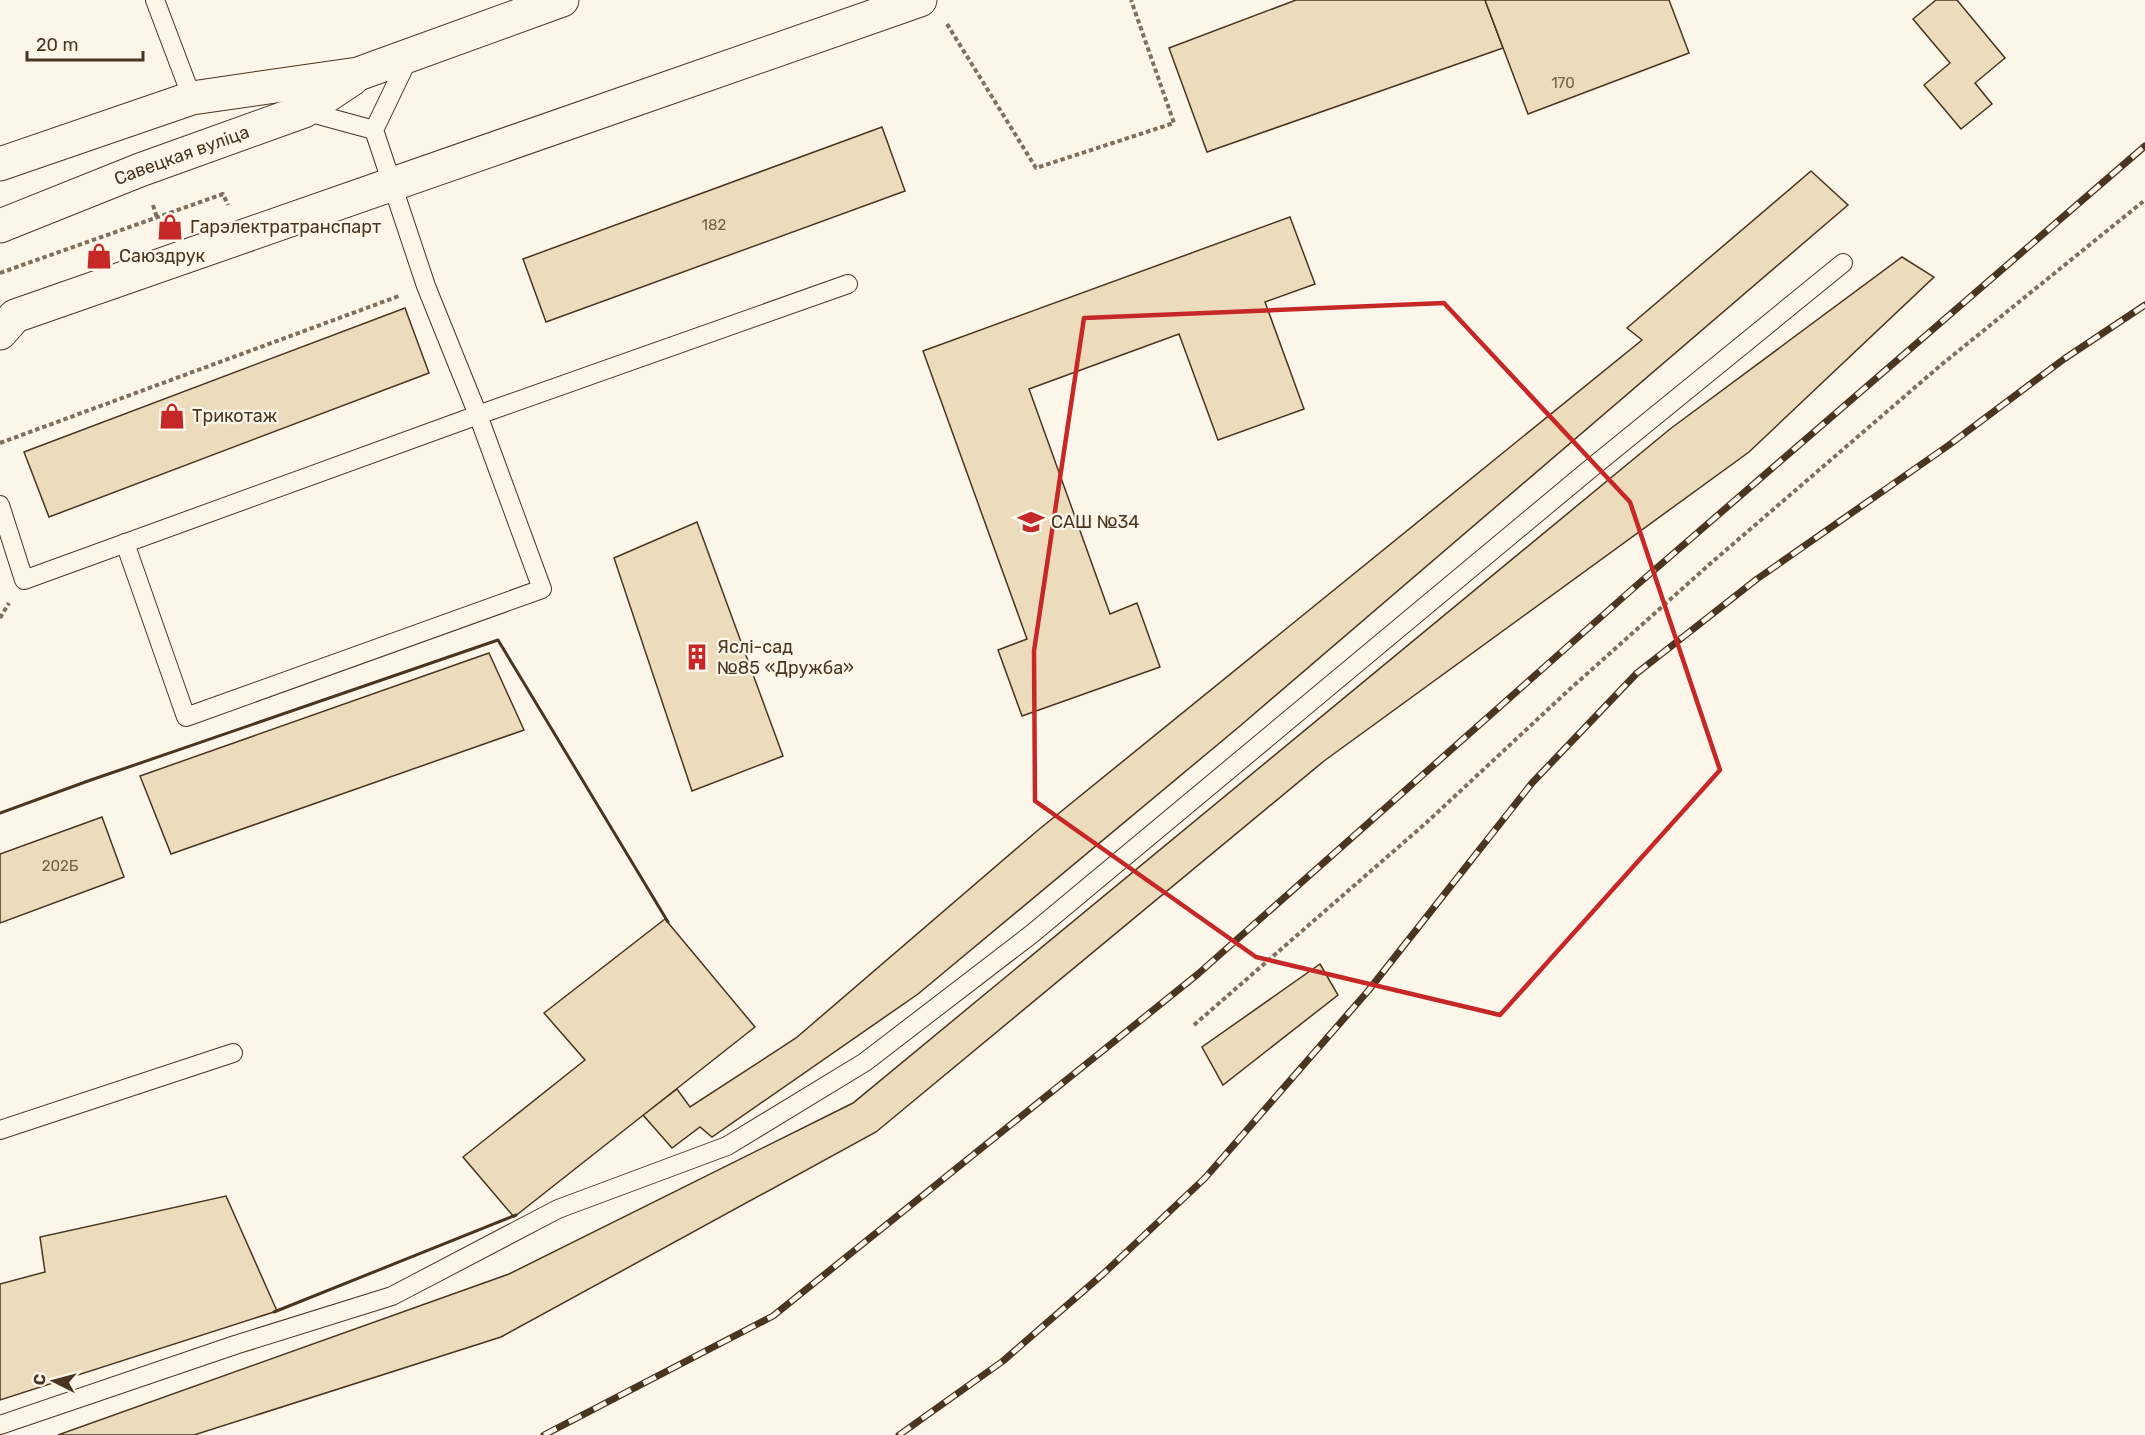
<svg xmlns="http://www.w3.org/2000/svg" width="2145" height="1435" font-family="Rubik,sans-serif">
<style>
.building{fill:#ecdcbc;stroke:#4a3520;stroke-width:1.5}
.lines{fill:none;stroke-linecap:round;stroke-linejoin:round}
.lane-casing{stroke:#4a3520;stroke-width:20}
.street-casing{stroke:#4a3520;stroke-width:35}
.primary-casing{stroke:#4a3520;stroke-width:35}
.path{stroke:#7f6f5c;stroke-width:4;stroke-dasharray:4.5 3;stroke-linecap:butt}
.lane{stroke:#fbf6e9;stroke-width:18}
.street{stroke:#fbf6e9;stroke-width:33}
.primary{stroke:#fbf6e9;stroke-width:33}
.rail-casing{stroke:#4a3520;stroke-width:7}
.rail{stroke:#fbf6e9;stroke-width:4.5;stroke-dasharray:14;stroke-linecap:butt}
.wall{stroke:#4a3520;stroke-width:3}
.marked{fill:none;stroke:#c62828;stroke-width:4.5;stroke-linejoin:round}
.labels{text-anchor:middle;dominant-baseline:central;stroke-width:4.5;stroke-linejoin:round;paint-order:stroke}
.number-label{font-size:15px;fill:#725f47}
.street-label{font-size:18px;fill:#4a3520;stroke:#fbf6e9}
.poi-label{font-size:18px;fill:#4a3520;stroke:#fbf6e9;text-anchor:start}
</style>
<rect width="100%" height="100%" fill="#fbf6e9"/>
<!-- building -->
<g class="building">
<path d="M1296 0H1485L1503 48 1207 152 1169 48Z"/>
<path d="M1485 0H1669L1689 53 1528 114Z"/>
<path d="M1936 0H1957L2005 58 1975 83 1992 104 1961 129 1924 85 1950 63 1913 19Z"/>
<path d="M882 127 905 191 546 322 523 259Z"/>
<path d="M1811 171 1848 205 1240 726 918 994 712 1137 700 1127 672 1148 643 1115 677 1089 690 1107 796 1038 1037 831 1642 340 1627 328Z"/>
<path d="M1290 217 1315 284 1265 302 1304 409 1218 440 1179 334 1029 389 1110 614 1137 603 1160 667 1022 716 998 650 1027 639 923 351Z"/>
<path d="M1902 257 1934 277 1749 452 1324 761 876 1132 501 1337 194 1435H58L509 1274 853 1103 1670 429Z"/>
<path d="M405 308 429 373 49 517 24 452Z"/>
<path d="M697 522 783 756 692 791 614 558Z"/>
<path d="M489 653 524 730 171 854 140 776Z"/>
<path d="M102 817 124 877 0 923V854Z"/>
<path d="M665 919 755 1027 514 1217 463 1157 585 1060 544 1013Z"/>
<path d="M1320 964 1338 995 1223 1085 1202 1047Z"/>
<path d="M226 1196 277 1311 0 1400V1284L45 1272 40 1237Z"/>
</g>
<g class="lines">
<!-- lane casing -->
<g class="lane-casing">
<g id="lane">
<path d="M155 0 192 98"/>
<path d="M304 111 374 130"/>
<path d="M0 505 24 580 478 415 426 286 374 130 410 55"/>
<path d="M125 543 186 717 542 589 478 415 848 284"/>
<path d="M0 1130 233 1053"/>
<path d="M0 1425 235 1345 392 1296 558 1209 727 1146 865 1062 1033 933 1590 469 1843 263"/>
</g>
</g>
<!-- street casing -->
<g class="street-casing">
<path id="street" d="M0 333 15 316 920 0"/>
</g>
<!-- primary casing -->
<g class="primary-casing">
<g id="primary">
<path d="M0 164 192 98 358 74 562 0"/>
<path id="s1" d="M0 226 140 170 304 111 352 79"/>
</g>
</g>
<!-- path -->
<g class="path">
<path d="M947 24 1036 168 1174 123 1131 0"/>
<path d="M153 205 157 218"/>
<path d="M0 273 223 194 228 205"/>
<path d="M0 443 399 296"/>
<path d="M0 618 9 603"/>
<path d="M1194 1025 1426 823 1571 688 1711 563 1941 365 2145 200"/>
</g>
<!-- lane -->
<use href="#lane" class="lane"/>
<!-- street -->
<use href="#street" class="street"/>
<!-- primary -->
<use href="#primary" class="primary"/>
<!-- rail casing -->
<g class="rail-casing">
<g id="rail">
<path d="M544 1435 773 1316 1198 974 1637 585 2145 146"/>
<path d="M899 1435 1003 1361 1103 1274 1205 1178 1368 991 1532 783 1637 673 1757 579 1949 445 2064 359 2145 305"/>
</g>
</g>
<!-- rail -->
<use href="#rail" class="rail"/>
<!-- wall -->
<g class="wall">
<path d="M0 813 88 781 498 640 668 922"/>
<path d="M274 1312 516 1215"/>
</g>
</g>
<!-- marked area -->
<path class="marked" d="M1444 303 1630 502 1720 770 1500 1015 1256 957 1035 801 1034 651 1084 318Z"/>
<!-- icons -->
<defs>
<g id="shop-bare" transform="scale(2.07)"><path d="M-5-2.5h2.3a2.7 3.5 0 0 1 5.4 0H5L5.5 6h-11ZM-1.5-2.5h3a1.5 2.3 0 0 0-3 0Z" fill="#c62828" stroke="#fbf6e9" stroke-width="2.5" paint-order="stroke"/></g>
<g id="school-bare" transform="scale(2.07)"><path d="M0-5L7-2L0 1L-7-2ZM-4 1L0 2.5L4 1V4Q0 6-4 4Z" fill="#c62828" stroke="#fbf6e9" stroke-width="2.5" paint-order="stroke"/></g>
<g id="building-bare" transform="scale(2.07)"><path d="M-4-6H4V6H1V3H-1V6H-4ZM-2.5-4.3h1.7v1.8h-1.7ZM.8-4.3h1.7v1.8H.8ZM-2.5-1h1.7V.8h-1.7ZM.8-1h1.7V.8H.8Z" fill="#c62828" stroke="#fbf6e9" stroke-width="2.5" paint-order="stroke"/></g>
</defs>
<g fill-rule="evenodd">
<use href="#shop-bare" x="170" y="227"/>
<use href="#shop-bare" x="99" y="256"/>
<use href="#shop-bare" x="172" y="416"/>
<use href="#school-bare" x="1031" y="522"/>
<use href="#building-bare" x="697" y="657"/>
</g>
<g class="labels">
<!-- number labels -->
<g class="number-label">
<text x="1563" y="83">170</text>
<text x="714" y="225">182</text>
<text x="60" y="866">202Б</text>
</g>
<!-- street labels -->
<g class="street-label">
<text stroke="none"><textPath href="#s1" startOffset="195">Савецкая вуліца</textPath></text>
</g>
<!-- poi labels -->
<g class="poi-label">
<text x="190" y="227">Гарэлектратранспарт</text>
<text x="119" y="256">Саюздрук</text>
<text x="192" y="416">Трикотаж</text>
<text x="1051" y="522">САШ №34</text>
<text x="717" y="647">Яслі-сад<tspan x="717" dy="21">№85 «Дружба»</tspan></text>
</g>
</g>
<!-- north arrow -->
<g transform="translate(54 1381) rotate(276)" stroke="#fbf6e9" stroke-width="4.5" paint-order="stroke">
<path d="M0-4.5L10 22L0 15L-10 22Z" fill="#4a3520"/>
<text y="-9" font-size="16" font-weight="bold" text-anchor="middle" fill="#4a3520">С</text>
</g>
<!-- scale -->
<path d="M27 51v9h116v-9" fill="none" stroke="#4a3520" stroke-width="3"/>
<text x="36" y="51" font-size="18" fill="#4a3520" stroke="#fbf6e9" stroke-width="4.5" paint-order="stroke">20 m</text>
</svg>
